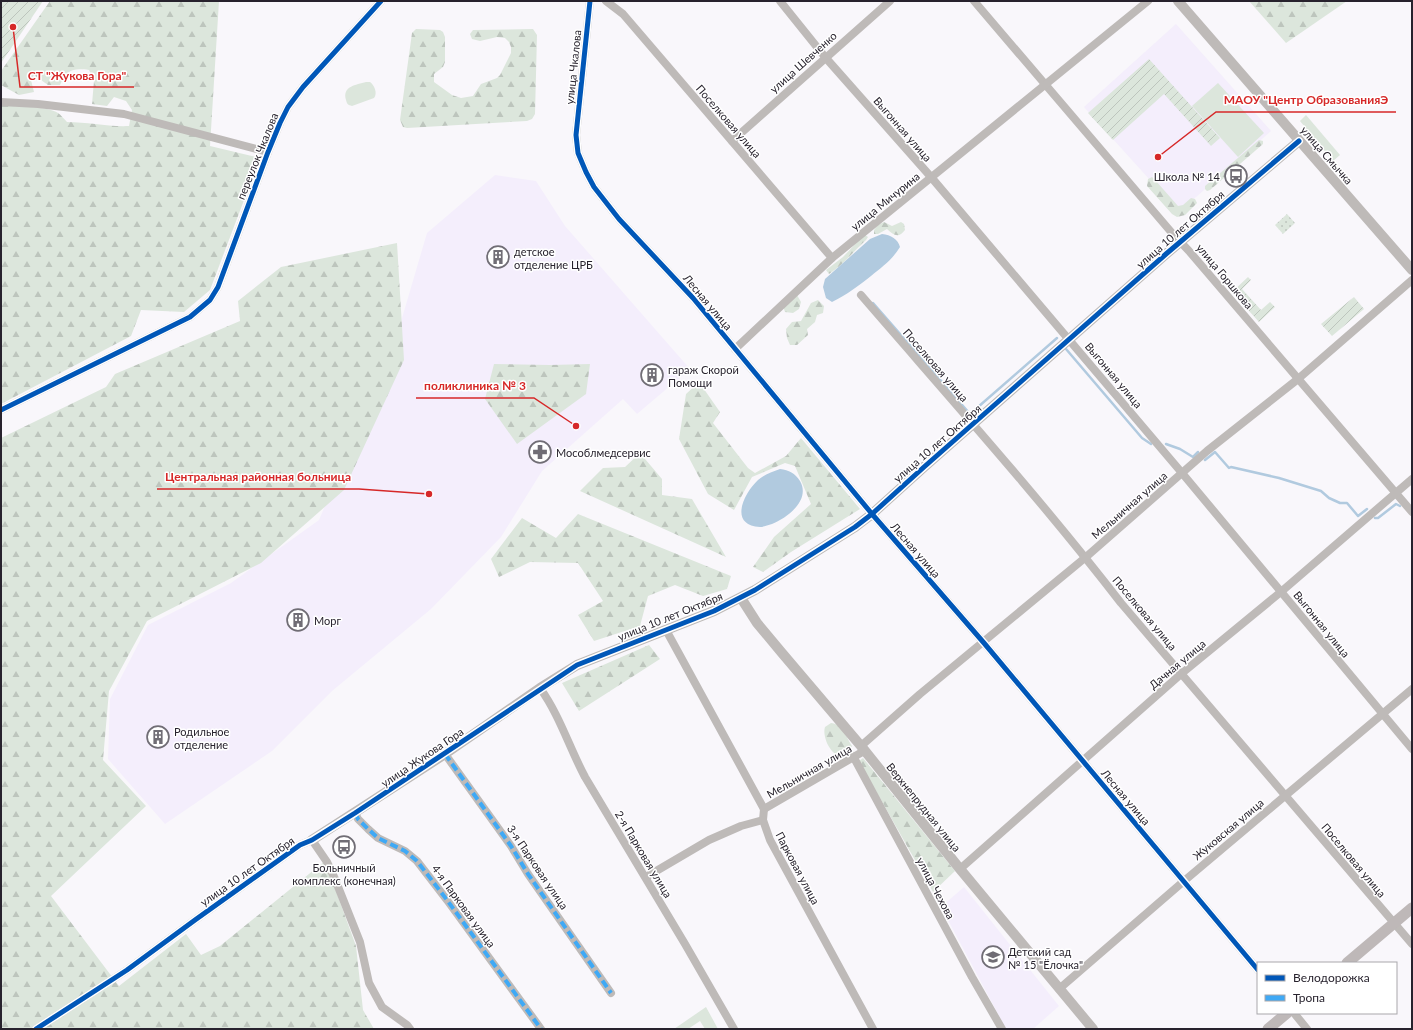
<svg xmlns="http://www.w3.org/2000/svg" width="1413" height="1030" font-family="Lato,sans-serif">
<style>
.built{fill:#f4eefc}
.grass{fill:#dce6dc}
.forest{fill:url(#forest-firs)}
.park{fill:url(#park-dots)}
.garden{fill:url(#garden-furrows)}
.water{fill:#b1cadf}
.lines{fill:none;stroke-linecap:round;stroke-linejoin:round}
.stream{stroke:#b1cadf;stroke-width:2.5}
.minor{stroke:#bebab8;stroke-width:8}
.tertiary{stroke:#bebab8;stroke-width:10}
.secondary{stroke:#beb8b8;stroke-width:11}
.quiet{stroke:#3fa9f5;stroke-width:4;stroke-dasharray:8 4;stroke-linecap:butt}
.cycleway-casing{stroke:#fff;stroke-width:8}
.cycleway{stroke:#0057b8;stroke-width:5}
.labels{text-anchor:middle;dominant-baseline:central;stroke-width:3;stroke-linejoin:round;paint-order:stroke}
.street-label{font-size:11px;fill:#27222d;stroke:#fff}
.poi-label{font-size:11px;fill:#27222d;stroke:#fff;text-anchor:start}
.leader{fill:none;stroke:#d62828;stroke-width:1.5}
.callout-dot{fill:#d62828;stroke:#fff;stroke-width:1.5}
.callout-label{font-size:12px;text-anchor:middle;font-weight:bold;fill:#d62828;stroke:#fff;stroke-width:3;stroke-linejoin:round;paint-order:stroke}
</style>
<defs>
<pattern id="forest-firs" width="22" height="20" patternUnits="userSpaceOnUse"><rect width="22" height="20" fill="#dce6dc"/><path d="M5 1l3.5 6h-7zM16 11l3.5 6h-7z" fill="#bdc5bd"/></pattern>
<pattern id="park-dots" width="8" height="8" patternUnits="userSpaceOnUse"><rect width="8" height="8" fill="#dce6dc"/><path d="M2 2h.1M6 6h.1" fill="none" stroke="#bdc5bd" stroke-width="1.8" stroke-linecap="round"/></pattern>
<pattern id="garden-furrows" width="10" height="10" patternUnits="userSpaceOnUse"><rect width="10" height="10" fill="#dce6dc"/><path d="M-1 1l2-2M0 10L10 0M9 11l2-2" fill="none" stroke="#bdc5bd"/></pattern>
</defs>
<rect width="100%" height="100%" fill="#f9f7fb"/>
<!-- built -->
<g class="built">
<path d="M1176 24 1271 131 1179 212 1084 107Z"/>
<path d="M495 175 536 181 565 226 690 369 637 414 623 399 542 471 501 537 431 609 332 691 272 751 165 824 108 759 110 699 148 625 231 583 319 520 395 342 427 233Z"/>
<path d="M964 887 1059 1006 1033 1029H1006L941 907Z"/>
</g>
<!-- grass -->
<g class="grass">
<path d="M366 82H370C374 85 378 93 374 98L352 106C348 105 347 104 346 100 342 86 356 85 366 82Z"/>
<path d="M1218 83 1264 133 1238 157 1192 106Z"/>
<path d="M1306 115 1340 155 1333 161 1300 121Z"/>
<path d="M706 1007 718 1029H705L700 1021 688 1029H674Z"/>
</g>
<!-- forest -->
<g class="forest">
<path d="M50 1H219L210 146 260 158 210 290 184 312 141 310 131 336 1 404V106C14 106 48 106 58 113 61 115 64 119 67 122 88 122 108 127 129 126L132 110 126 101 114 97 107 106 92 104 94 81 89 70C72 68 67 70 60 85H48L34 75 31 80 34 92 19 95 1 85V71Z"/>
<path d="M1249 1H1347L1286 43Z"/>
<path d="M416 29 440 30 443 32 445 37V62L443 67 434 74V82L452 95 461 98 473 96 481 84 497 78 500 75 511 53V47L509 42 505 38 497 37 480 41 472 39 470 34 473 30 533 29 537 35 535 114 532 119 527 121 407 128 403 127 400 120 412 33Z"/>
<path d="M1259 140 1263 141V144L1210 190 1207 191 1205 189V186Z"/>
<path d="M1152 177 1156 181 1178 206 1183 205 1191 198 1195 199 1197 203 1185 215 1177 217 1172 214 1147 186 1148 179Z"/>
<path d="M884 222 892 226 901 222 904 224 905 230C899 238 894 236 887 229L878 234H874V230L878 225Z"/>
<path d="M865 235 868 237 866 240C853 252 843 265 829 274L826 270 843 257 861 238Z"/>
<path d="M397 243 404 360 344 490 261 563 147 621 109 691 103 760 146 806 51 896 119 986 186 934 201 955 220 946 325 861 356 946 363 1010 374 1029H1V438L106 387 115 374 240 321 238 301 281 267Z"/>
<path d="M797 295 801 302 799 309 793 313 785 312 783 306Z"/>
<path d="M818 300 824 306 823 313 817 315 815 322 807 329 808 335 797 345H790L787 338 786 329 792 322 801 321 811 303Z"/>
<path d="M494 364 550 365 590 364 586 394 517 444 485 399Z"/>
<path d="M699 382 720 412 713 423 748 468 755 473 786 456 801 438 860 509 791 552 763 572 753 567 774 537 811 504 795 466 785 463 752 477 734 510 708 494 679 439 686 394Z"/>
<path d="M640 453 662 479V495L692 499 726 557 580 491 603 468 625 467Z"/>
<path d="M578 514 731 576 727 589 703 596 675 585 648 596 640 626 594 641 578 615 603 601 578 563 530 562 499 577 491 559 522 518 556 538Z"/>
<path d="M649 645 660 659 579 711 562 683Z"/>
<path d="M831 723C841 723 847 738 852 746L850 750 840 756C830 754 822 736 825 727Z"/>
<path d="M863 758 955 871 933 892 859 761Z"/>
</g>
<!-- park -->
<path class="park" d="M1287 214 1295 223 1283 234 1275 225Z"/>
<!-- garden -->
<g class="garden">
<path d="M1 1H43L1 63Z"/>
<path d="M1149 59 1220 138 1211 146 1164 94 1113 140 1088 113Z"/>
<path d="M1248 277 1251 280 1242 289 1261 310 1270 302 1275 307 1259 322 1232 292Z"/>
<path d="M1354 297 1364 309 1332 336 1321 324Z"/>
</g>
<!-- water -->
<g class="water">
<path d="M882 234C891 235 898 239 900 247 892 260 882 267 871 276 858 286 848 294 832 302L826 298 823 287 825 279 870 239Z"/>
<path d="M780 469C789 470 795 473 800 481 811 500 787 518 772 524 768 525 764 527 760 527 728 525 744 493 758 480 765 474 772 472 780 469Z"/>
</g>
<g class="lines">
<!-- stream -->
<g class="stream">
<path d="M873 303 970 414 1057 338"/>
<path d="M1066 349 1142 438 1151 444"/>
<path d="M1166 444 1180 449 1193 457 1198 452"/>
<path d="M1205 460 1215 452 1229 468 1231 467 1279 478 1321 491 1329 498 1340 503H1347L1358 516 1367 509"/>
<path d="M1375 518H1378L1396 504 1400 506"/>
</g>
<!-- minor -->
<g class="minor">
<path d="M590 1 576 135 578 153 586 172 594 187 619 219 693 298 872 514 984 643 1258 970"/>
<path d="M606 1 623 14 832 258"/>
<path d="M780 1 825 57 931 177 1182 473 1412 749"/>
<path d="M974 1 1172 233 1189 251 1412 512"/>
<path d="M1 102 38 104 124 114 268 152"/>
<path d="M732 141 890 1"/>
<path d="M861 295C949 397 1039 497 1121 603L1412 944"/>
<path d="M735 349 832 258 1148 1"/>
<path d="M1 410 190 317 210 300 218 287 268 152 280 123 288 107 303 87 381 1"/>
<path d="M666 630 764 809 763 820 770 840 873 1029"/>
<path d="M540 688C560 716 569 747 585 777L685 944 734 1029"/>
<path d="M861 746 920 694 1086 557 1207 451 1298 379 1412 280"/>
<path d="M445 754 511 846 528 874 611 993"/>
<path d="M853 756 972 977 1002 1029"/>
<path d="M764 809 864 751"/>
<path d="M355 813 358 819 368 829 378 838 405 851 417 861 447 900 541 1029"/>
<path d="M960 869 1181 674 1282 591 1412 479"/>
<path d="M646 877 709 840 741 826 763 820"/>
<path d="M1059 989 1184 881 1412 689"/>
<path d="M1294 1013 1307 1029"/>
<path d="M36 1029 127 970 195 920 300 845 312 840 327 862 335 879 360 942 369 983 382 1007 407 1025 410 1029"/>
</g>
<!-- tertiary -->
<g class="tertiary">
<path d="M1178 1 1412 270"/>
<path d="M741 598 757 623 782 653 861 746 960 869 1093 1029"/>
<path d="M312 840 445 754 540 688 577 665 714 611 755 590 855 527 872 514 924 467 1166 254 1299 141"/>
</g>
<!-- secondary -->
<g class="secondary">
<path d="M1347 963 1412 908"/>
<path d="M1268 1029 1287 1013"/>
</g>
<!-- quiet -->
<g class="quiet">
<path d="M445 754 511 846 528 874 611 993"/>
<path d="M355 813 358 819 368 829 378 838 405 851 417 861 447 900 541 1029"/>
</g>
<!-- cycleway casing -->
<g class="cycleway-casing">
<g id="cycleway">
<path d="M590 1 576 135 578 153 586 172 594 187 619 219 693 298 872 514 984 643 1258 970"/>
<path d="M1 410 190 317 210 300 218 287 268 152 280 123 288 107 303 87 381 1"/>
<path d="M36 1029 127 970 195 920 300 845 312 840 355 813 577 665 714 611 755 590 855 527 872 514 924 467 1166 254 1299 141"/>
</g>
</g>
<!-- cycleway -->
<use href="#cycleway" class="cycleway"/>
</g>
<!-- icons -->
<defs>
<g id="bus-ring" transform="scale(1.15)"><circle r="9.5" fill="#fff" stroke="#706d75" stroke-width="1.5"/><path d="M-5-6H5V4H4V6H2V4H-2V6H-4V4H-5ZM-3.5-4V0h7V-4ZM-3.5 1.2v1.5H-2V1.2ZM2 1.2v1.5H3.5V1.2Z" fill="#706d75"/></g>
<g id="building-ring" transform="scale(1.15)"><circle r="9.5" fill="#fff" stroke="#706d75" stroke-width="1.5"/><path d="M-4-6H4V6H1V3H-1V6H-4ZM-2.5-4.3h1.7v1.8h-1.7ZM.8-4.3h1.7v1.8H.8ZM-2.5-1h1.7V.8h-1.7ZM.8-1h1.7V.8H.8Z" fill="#706d75"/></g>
<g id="pharmacy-ring" transform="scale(1.15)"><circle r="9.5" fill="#fff" stroke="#706d75" stroke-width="1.5"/><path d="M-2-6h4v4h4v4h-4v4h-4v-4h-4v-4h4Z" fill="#706d75"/></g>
<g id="school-ring" transform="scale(1.15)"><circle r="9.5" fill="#fff" stroke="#706d75" stroke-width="1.5"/><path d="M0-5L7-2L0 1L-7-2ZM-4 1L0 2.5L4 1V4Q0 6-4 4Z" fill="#706d75"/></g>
</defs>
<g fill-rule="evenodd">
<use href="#bus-ring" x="1236" y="176"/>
<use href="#building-ring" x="498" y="257"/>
<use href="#building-ring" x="652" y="375"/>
<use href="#pharmacy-ring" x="540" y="452"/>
<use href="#building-ring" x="298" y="620"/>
<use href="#building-ring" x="158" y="737"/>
<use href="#bus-ring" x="344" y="847"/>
<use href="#school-ring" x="993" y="957"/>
</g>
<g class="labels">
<!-- street labels -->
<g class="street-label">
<text transform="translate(803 62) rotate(-42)">улица Шевченко</text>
<text transform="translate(573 67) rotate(-84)">улица Чкалова</text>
<text transform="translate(729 121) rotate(49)">Поселковая улица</text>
<text transform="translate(903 129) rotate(49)">Выгонная улица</text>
<text transform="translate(1327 155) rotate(49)">улица Смычка</text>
<text transform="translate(257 156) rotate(-68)">переулок Чкалова</text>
<text transform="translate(885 201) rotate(-39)">улица Мичурина</text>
<text transform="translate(1180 229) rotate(-41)">улица 10 лет Октября</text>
<text transform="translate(1225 276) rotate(50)">улица Горшкова</text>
<text transform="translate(708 302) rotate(50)">Лесная улица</text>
<text transform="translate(936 365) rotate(49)">Поселковая улица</text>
<text transform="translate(1114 375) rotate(50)">Выгонная улица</text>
<text transform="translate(937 443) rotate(-41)">улица 10 лет Октября</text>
<text transform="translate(1129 505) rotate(-41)">Мельничная улица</text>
<text transform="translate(916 550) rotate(49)">Лесная улица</text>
<text transform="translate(1145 613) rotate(50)">Поселковая улица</text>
<text transform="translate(670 616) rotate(-22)">улица 10 лет Октября</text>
<text transform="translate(1322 624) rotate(51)">Выгонная улица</text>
<text transform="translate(1177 664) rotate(-40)">Дачная улица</text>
<text transform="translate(422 757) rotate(-34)">улица Жукова Гора</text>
<text transform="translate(809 771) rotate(-30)">Мельничная улица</text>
<text transform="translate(1126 797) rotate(50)">Лесная улица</text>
<text transform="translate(924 807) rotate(51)">Верхнепрудная улица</text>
<text transform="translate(1228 829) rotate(-40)">Жуковская улица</text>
<text transform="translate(644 854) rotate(59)">2-я Парковая улица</text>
<text transform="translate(1354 860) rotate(50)">Поселковая улица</text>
<text transform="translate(538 867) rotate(56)">3-я Парковая улица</text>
<text transform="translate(798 868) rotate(62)">Парковая улица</text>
<text transform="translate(247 871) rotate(-35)">улица 10 лет Октября</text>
<text transform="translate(936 888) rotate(62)">улица Чехова</text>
<text transform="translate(464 906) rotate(54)">4-я Парковая улица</text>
</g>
<!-- poi labels -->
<g class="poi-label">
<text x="1220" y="176" text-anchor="end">Школа № 14</text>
<text x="514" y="251">детское<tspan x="514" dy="13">отделение ЦРБ</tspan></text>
<text x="668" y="369">гараж Скорой<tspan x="668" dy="13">Помощи</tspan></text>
<text x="556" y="452">Мособлмедсервис</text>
<text x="314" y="620">Морг</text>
<text x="174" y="731">Родильное<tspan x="174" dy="13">отделение</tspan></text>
<text x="344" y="867" text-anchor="middle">Больничный<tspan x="344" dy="13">комплекс (конечная)</tspan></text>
<text x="1008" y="951">Детский сад<tspan x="1008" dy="13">№ 15 "Ёлочка"</tspan></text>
</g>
</g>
<!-- callouts -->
<path class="leader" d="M13 27L20 87H134M1158 157L1216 112H1396M576 426L534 398H416M429 494L359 489H157"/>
<g class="callout-dot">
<circle cx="13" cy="27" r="4"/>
<circle cx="1158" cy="157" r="4"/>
<circle cx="576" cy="426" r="4"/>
<circle cx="429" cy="494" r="4"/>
</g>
<g class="callout-label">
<text x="77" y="80">СТ "Жукова Гора"</text>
<text x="1306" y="104">МАОУ "Центр ОбразованияЭ</text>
<text x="475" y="390">поликлиника № 3</text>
<text x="258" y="481">Центральная районная больница</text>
</g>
<!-- border -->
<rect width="1413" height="1030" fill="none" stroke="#27222d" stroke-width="4"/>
<!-- legend -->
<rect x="1257" y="962" width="140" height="52" fill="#ffffff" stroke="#a9a7ab"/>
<rect x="1265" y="975" width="20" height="6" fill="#0057b8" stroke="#a9a7ab"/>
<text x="1293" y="982" font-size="12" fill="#27222d">Велодорожка</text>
<rect x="1265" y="995" width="20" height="6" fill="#3fa9f5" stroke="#a9a7ab"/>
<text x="1293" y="1002" font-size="12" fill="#27222d">Тропа</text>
</svg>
